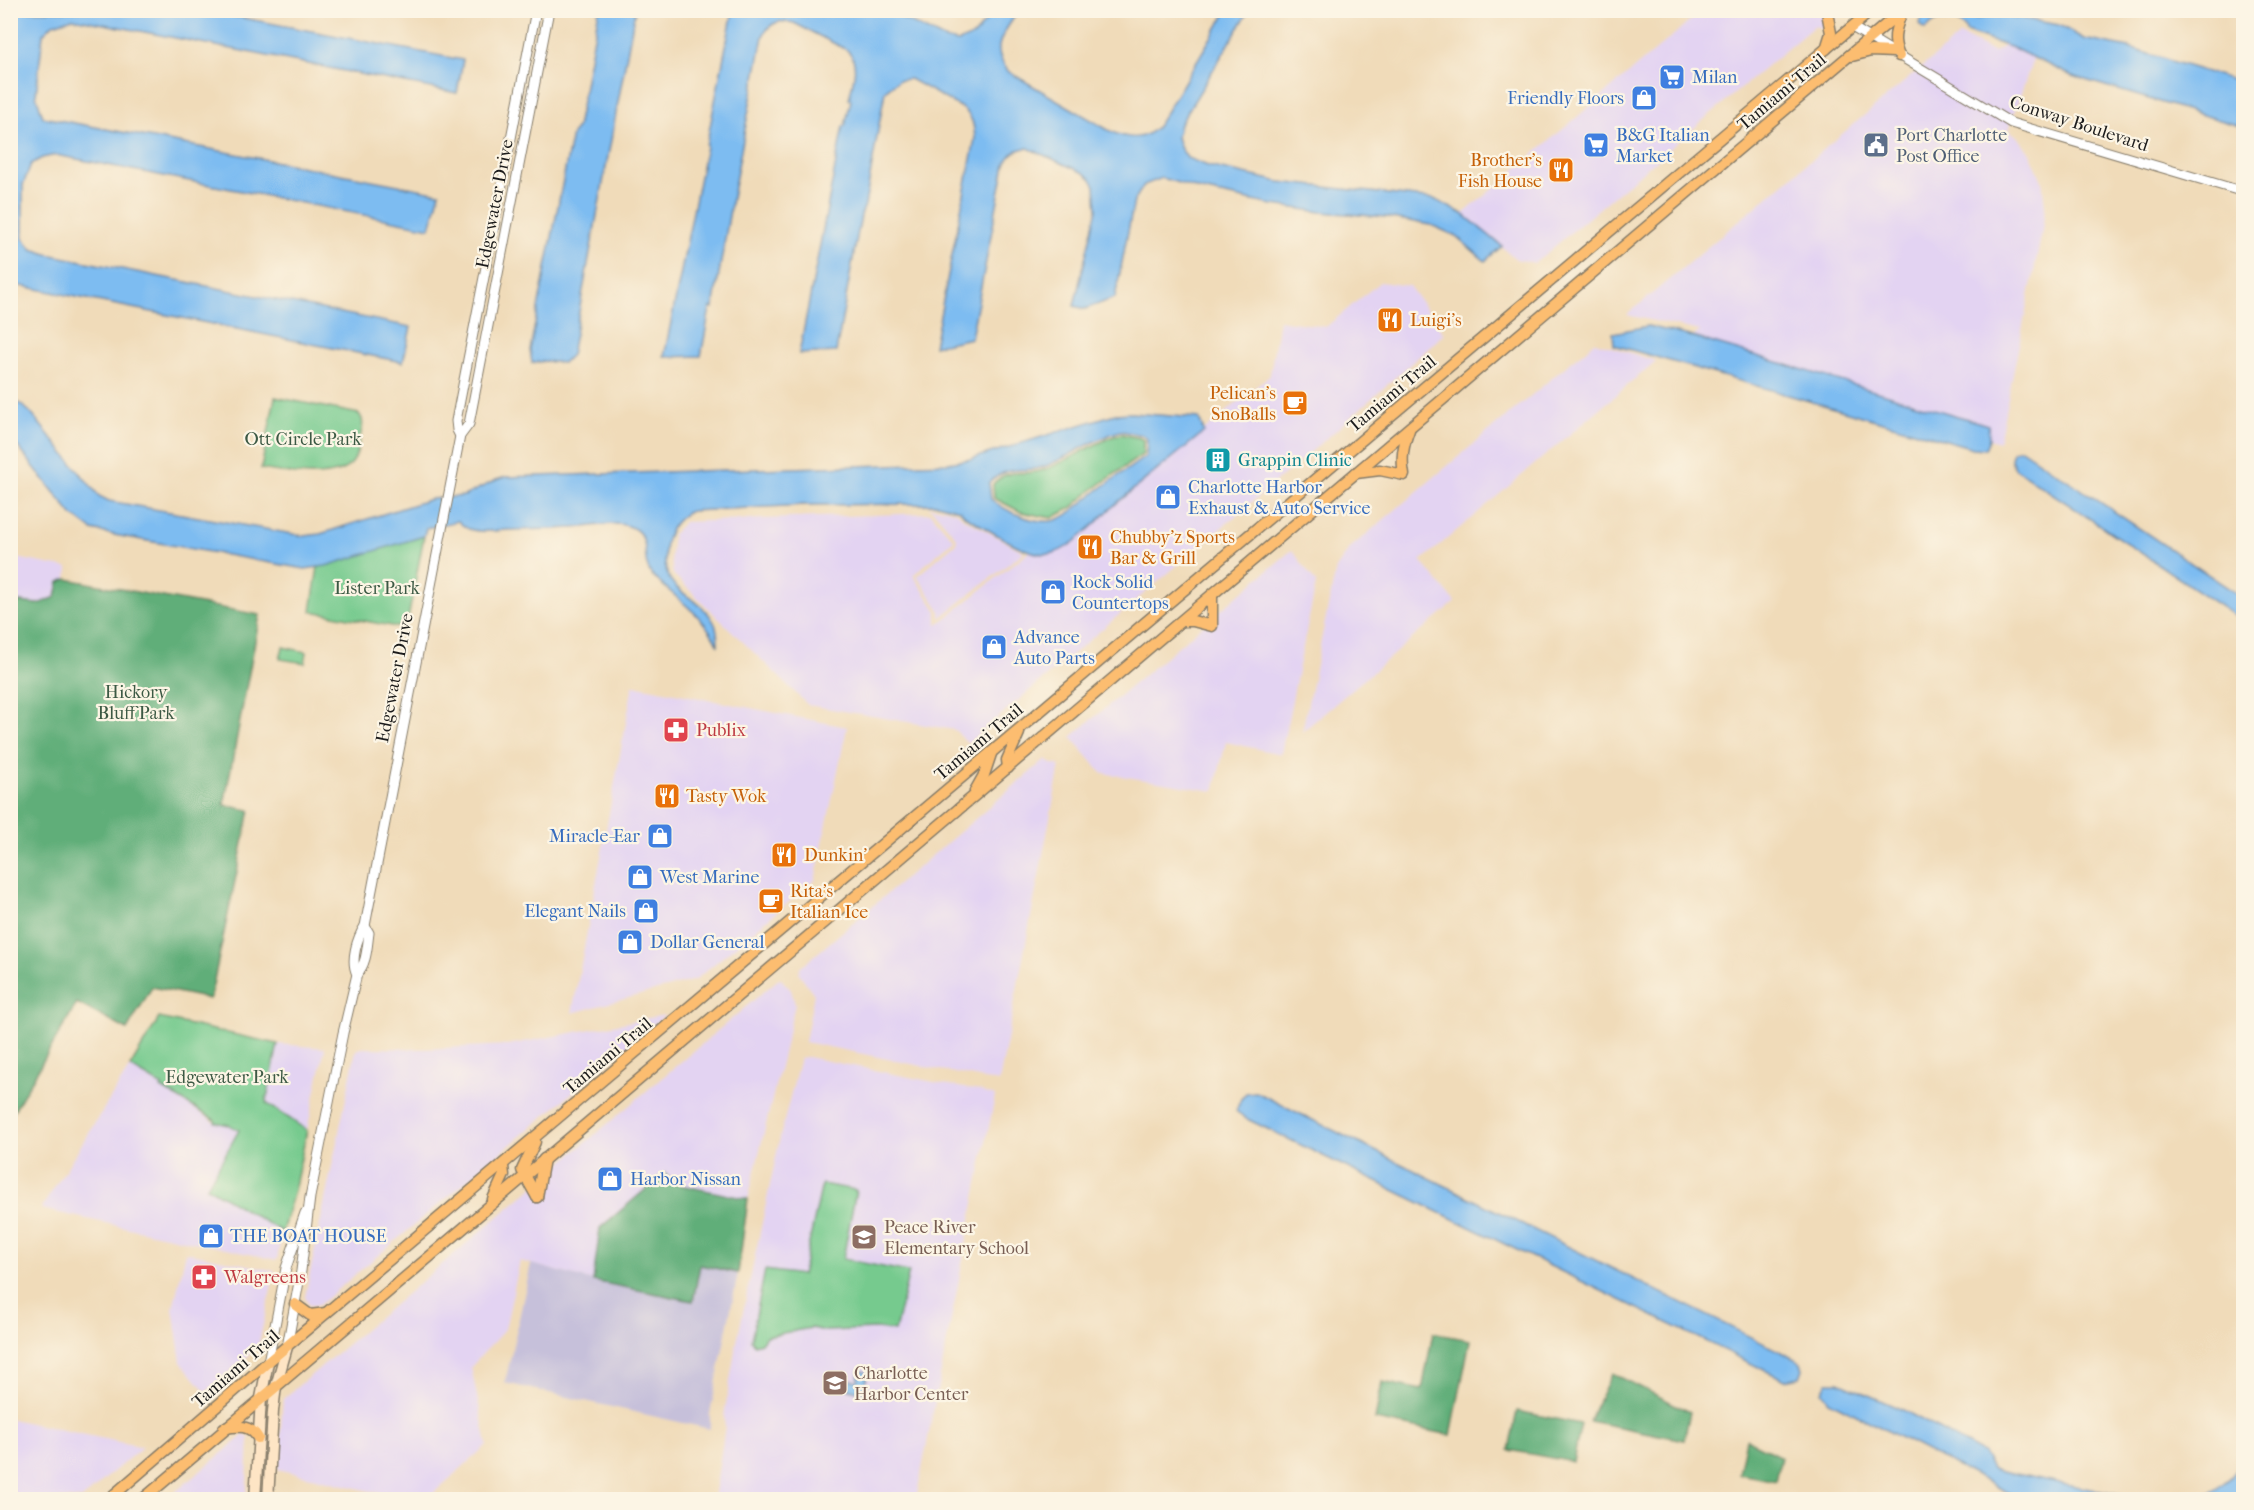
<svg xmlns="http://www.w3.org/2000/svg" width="2254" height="1510" font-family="'IM FELL French Canon',serif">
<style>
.built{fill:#e3d3f2}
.industrial{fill:#c6c0da}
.green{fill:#76ca8e;stroke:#497355;stroke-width:1.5}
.forest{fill:#60ae79;stroke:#3e654a;stroke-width:1.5}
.water{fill:#7dbcf1;stroke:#4c6c86;stroke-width:1.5;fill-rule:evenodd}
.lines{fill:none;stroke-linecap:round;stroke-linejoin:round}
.tertiary-casing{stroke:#867c6a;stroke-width:11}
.secondary-casing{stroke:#867c6a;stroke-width:13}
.primary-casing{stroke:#867c6a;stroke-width:13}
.tertiary{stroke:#fff;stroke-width:9}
.secondary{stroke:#fee5c5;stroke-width:10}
.primary{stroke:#fcbd6f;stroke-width:10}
.labels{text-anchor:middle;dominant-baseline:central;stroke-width:4.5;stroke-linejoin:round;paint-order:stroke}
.shop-label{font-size:18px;fill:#366cbe;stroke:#fcf5e5;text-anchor:start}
.street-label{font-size:18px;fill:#1c1c1c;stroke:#fcf5e5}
.service-label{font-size:18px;fill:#4e5e75;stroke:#fcf5e5;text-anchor:start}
.food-label{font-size:18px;fill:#c56008;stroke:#fcf5e5;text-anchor:start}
.park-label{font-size:18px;fill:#3c5944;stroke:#fcf5e5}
.culture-label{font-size:18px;fill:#0d838f;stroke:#fcf5e5;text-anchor:start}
.health-label{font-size:18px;fill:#be3a42;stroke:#fcf5e5;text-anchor:start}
.education-label{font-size:18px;fill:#785e54;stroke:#fcf5e5;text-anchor:start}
</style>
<rect width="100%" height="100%" fill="#fcf5e5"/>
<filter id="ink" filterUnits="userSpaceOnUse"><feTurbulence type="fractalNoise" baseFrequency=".0167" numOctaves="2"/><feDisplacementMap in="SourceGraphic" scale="12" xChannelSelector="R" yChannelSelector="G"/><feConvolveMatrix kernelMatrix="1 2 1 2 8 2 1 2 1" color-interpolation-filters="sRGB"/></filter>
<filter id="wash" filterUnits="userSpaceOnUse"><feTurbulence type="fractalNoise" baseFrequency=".008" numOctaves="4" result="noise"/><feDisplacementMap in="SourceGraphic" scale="24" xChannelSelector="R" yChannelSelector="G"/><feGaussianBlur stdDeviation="1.35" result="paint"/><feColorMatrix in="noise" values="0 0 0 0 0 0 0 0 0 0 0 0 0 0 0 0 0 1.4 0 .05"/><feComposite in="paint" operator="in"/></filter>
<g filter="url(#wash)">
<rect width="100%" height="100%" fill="#f0dbb9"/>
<!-- built -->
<g class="built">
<path d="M1702 11H1845L1823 28 1814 26 1535 263 1516 259 1463 214Z"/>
<path d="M1960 35 1994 52 2006 45 2034 57 2008 129 2019 138 2031 155 2042 181 2045 207 2042 232 1999 442 1989 439 1988 425 1693 337 1700 331 1627 315Z"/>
<path d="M1380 282 1409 286 1444 334 1326 439 968 743 955 730 808 705 673 574 671 557 673 534 684 522 931 513 954 540 913 575 937 611V625L1030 551 1047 555 1057 552 1074 541 1115 503 1160 468 1270 375 1279 320 1326 327Z"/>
<path d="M1595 342 1656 361 1421 561 1455 602 1302 732 1336 569 1350 548Z"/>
<path d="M928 507 946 509 958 513 963 518 1024 552 940 618V610L917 576 956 543 957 538 934 511Z"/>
<path d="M1292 550 1316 583 1281 754 1226 742 1214 791 1102 773 1071 737Z"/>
<path d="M11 557 68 568 67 579 59 582 56 597 38 604 11 601Z"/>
<path d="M633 685 847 727 815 880 695 980 572 1013Z"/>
<path d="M1046 759 1049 763 1060 766 999 1082 805 1042 814 994 799 973 800 968Z"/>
<path d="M780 978 791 990 795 1004 748 1199 676 1184 600 1228 593 1281 520 1261 505 1329 471 1367 487 1445 427 1499H403L278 1469 283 1399Z"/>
<path d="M665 1015 319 1305H309L305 1297 356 1050 362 1048 425 1049 508 1045Z"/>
<path d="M278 1044 325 1048 307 1130 266 1103Z"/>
<path d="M807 1057 979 1091 995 1096 916 1499 714 1500 725 1427 724 1416 736 1346 781 1133 800 1058Z"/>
<path d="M130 1067 162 1086 161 1088 215 1122 229 1125 240 1130 207 1187 282 1232 277 1260 41 1209Z"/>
<path d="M186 1252 275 1271 258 1347 206 1392 181 1362 173 1308Z"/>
<path d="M11 1419 142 1447 82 1499H11Z"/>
<path d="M245 1434 249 1438 246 1499H167Z"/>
</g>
<!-- industrial -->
<path class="industrial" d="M531 1264 593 1281 693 1301 700 1265 738 1273 710 1414V1429L505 1383Z"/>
<!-- green -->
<g class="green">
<path d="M275 397 359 414C366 422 361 432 359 441 358 448 357 457 352 463 334 483 284 473 261 469Z"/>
<path d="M1121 434 1140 438 1143 440V454L1092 490 1071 508 1052 518 1021 512 994 498 993 484C1009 467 1021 476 1040 471 1068 463 1091 443 1121 434Z"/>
<path d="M424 536 408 619 404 626 397 627 311 611 318 567Z"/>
<path d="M283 647 307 652 305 663 280 659Z"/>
<path d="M159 1018 278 1044 266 1103 307 1130 294 1191 282 1232 207 1187 239 1130 229 1125 215 1122V1120L161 1088 162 1086 130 1067Z"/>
<path d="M822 1184 856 1190 843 1259 909 1272 895 1331 876 1329 826 1331 811 1328 766 1336 761 1343 754 1345 751 1340 765 1270 802 1275Z"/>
</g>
<!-- forest -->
<g class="forest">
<path d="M67 579 260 615 224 805 250 810 210 999 152 987 127 1030 77 1003 11 1116V601L38 604 56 597 59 582Z"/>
<path d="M665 1173 676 1184 748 1199 738 1273 700 1265 693 1301 593 1281 600 1228Z"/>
<path d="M1433 1333 1470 1340 1451 1435 1375 1420 1382 1382 1422 1390Z"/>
<path d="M1612 1373 1690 1412 1684 1440 1589 1421Z"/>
<path d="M1517 1411 1581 1424 1573 1462 1509 1450Z"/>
<path d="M1746 1439 1781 1457 1776 1481 1739 1474Z"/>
</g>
<!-- water -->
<g class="water">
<path d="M599 10 635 11 571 355 563 363 545 361 532 363 530 350 572 134 577 128Z"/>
<path d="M1926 10 1964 11 1976 19 1991 16 2020 18 2059 25 2084 39 2129 48 2243 83V127L2072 76 2015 49 1966 32 1965 28 1954 20 1936 21 1925 29 1919 25Z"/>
<path d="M10 11H207L463 60 457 93 73 18 53 24 43 34 36 95 43 117 440 193 430 228 56 155 42 158 31 164 23 185V238L32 249 47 254 411 327 403 362 11 284Z"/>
<path d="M733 11H888L944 39 958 42 975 35 993 11H1018C1004 34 988 47 1009 72L1110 131C1129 140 1146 141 1159 124L1227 11H1249L1180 124 1177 137 1180 147 1187 158 1208 166 1280 182 1434 199 1463 214 1502 246 1485 261 1456 236 1431 225 1387 217 1321 212 1267 204 1202 190 1162 178 1144 185 1134 201 1115 298 1085 309 1074 306 1097 209 1095 186 1091 179 1084 173 1028 148C1017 148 1010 154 1005 164L971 338 934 346 975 139C974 125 973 117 962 108L910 79 899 80 885 91 865 205 861 215 836 352 799 354 843 126H845L851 100 849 99C852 84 861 62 847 50L794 23C780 19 770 22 763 36L734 187 713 308H710L701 356 664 357Z"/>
<path d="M1648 326 1693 337 1988 425 1989 439 1985 449 1973 448 1614 345 1613 333Z"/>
<path d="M11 398 22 405 30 412 99 496 109 501 304 536 320 534 431 499 464 496 496 480 506 477 948 463 971 459 1115 414 1131 413 1199 418 1204 432C1175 456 1146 479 1118 502 1101 516 1070 553 1048 554 1025 556 986 527 965 516L960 510 937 504 804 505 691 511C677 518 669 528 666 543 657 597 697 590 714 622 718 629 718 638 718 646 705 615 676 599 653 576 639 562 653 539 633 528 618 520 599 526 583 527 558 530 531 529 506 530 495 531 480 533 469 529 465 528 461 524 458 521L426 528 424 536 326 566 305 569 114 535 92 530 72 515 11 438ZM1120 431 1142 435 1147 439 1146 456C1130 468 1113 479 1097 491 1085 499 1066 520 1051 521 1032 523 1005 511 991 499L989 483C1010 462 1023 475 1046 466 1073 455 1091 440 1120 431Z"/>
<path d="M2021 449 2243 598V621L2014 468 2011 459 2013 451Z"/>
<path d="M1256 1092 1801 1362 1803 1369 1800 1377 1785 1380 1245 1118 1236 1111 1241 1099 1246 1093Z"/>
<path d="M859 1370 868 1373 863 1392 844 1388 846 1379 858 1381Z"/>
<path d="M1827 1382H1839L1905 1411 1983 1453 1992 1469 2139 1499H2021L1829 1401 1822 1392Z"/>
<path d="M2243 1461V1499H2193C2218 1492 2229 1482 2243 1461Z"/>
</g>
</g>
<g filter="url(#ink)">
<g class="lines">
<!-- tertiary casing -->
<g class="tertiary-casing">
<g id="tertiary">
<path d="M1852 27 2011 123 2244 192"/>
<path d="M460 436 457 430 456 421 536 10"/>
<path d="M357 974C350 961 357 938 365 926L460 436 469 424 549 10"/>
<path d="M287 1347 301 1271 310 1197 343 1033 357 974C367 963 367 947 369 933L365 926"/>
<path d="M268 1362 286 1268 305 1213"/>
</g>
</g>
<!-- secondary casing -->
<g class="secondary-casing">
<g id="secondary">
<path d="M255 1500 261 1398 268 1362"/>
<path d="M268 1500 273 1411 276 1386 287 1347"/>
</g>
</g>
<!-- primary casing -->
<g class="primary-casing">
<g id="primary">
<path d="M1826 49 1831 33 1827 12"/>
<path d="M1852 56 1871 51 1893 52"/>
<path d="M1899 56C1892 40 1895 30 1901 14"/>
<path d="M1356 473 1380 470 1404 475C1401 458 1403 446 1409 430"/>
<path d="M1182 621H1193L1212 626V595"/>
<path d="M1008 768 1007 760 1019 733"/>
<path d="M975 791 984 775 991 754"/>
<path d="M535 1142 522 1170 537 1197"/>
<path d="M537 1197 544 1159"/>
<path d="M493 1199 504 1175 503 1166"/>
<path d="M295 1304 310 1315 326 1313"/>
<path d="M224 1428C238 1426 250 1424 258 1438"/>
<path d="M108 1500 268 1362 1872 10"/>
<path d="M142 1500 1903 10"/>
</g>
</g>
<!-- tertiary -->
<use href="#tertiary" class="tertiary"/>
<!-- secondary -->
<use href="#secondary" class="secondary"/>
<!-- primary -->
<use href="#primary" class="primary"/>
</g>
</g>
<!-- icons -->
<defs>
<g id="supermarket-square" transform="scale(1.35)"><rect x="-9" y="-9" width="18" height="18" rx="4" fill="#3f7fe0" stroke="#fcf5e5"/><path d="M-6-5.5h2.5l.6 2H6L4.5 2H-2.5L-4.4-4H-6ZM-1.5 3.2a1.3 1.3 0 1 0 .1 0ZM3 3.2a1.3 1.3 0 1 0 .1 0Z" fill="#fff"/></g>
<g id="shop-square" transform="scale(1.35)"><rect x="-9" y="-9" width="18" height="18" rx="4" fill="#3f7fe0" stroke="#fcf5e5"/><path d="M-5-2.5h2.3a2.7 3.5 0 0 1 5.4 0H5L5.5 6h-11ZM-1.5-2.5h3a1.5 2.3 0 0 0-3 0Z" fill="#fff"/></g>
<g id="civic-square" transform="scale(1.35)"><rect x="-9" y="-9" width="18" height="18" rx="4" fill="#5c6f8a" stroke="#fcf5e5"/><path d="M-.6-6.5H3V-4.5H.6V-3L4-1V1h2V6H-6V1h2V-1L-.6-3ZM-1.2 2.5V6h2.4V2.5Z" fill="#fff"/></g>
<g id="restaurant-square" transform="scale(1.35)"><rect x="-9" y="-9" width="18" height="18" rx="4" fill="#e8710a" stroke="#fcf5e5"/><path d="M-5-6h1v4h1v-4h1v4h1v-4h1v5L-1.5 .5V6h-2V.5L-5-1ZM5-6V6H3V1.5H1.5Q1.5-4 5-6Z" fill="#fff"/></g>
<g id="cafe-square" transform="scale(1.35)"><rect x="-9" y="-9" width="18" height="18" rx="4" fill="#e8710a" stroke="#fcf5e5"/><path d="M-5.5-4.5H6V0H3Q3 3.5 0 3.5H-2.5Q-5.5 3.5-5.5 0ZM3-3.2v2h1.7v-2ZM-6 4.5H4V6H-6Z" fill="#fff"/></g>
<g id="building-square" transform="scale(1.35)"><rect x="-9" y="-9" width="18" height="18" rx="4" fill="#0f9aa8" stroke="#fcf5e5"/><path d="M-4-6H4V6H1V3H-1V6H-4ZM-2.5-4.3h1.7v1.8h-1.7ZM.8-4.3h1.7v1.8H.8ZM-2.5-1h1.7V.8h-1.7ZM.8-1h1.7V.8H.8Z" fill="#fff"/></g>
<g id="pharmacy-square" transform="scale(1.35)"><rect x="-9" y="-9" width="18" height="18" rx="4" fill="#e0444e" stroke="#fcf5e5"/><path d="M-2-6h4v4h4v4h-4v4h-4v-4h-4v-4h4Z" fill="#fff"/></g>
<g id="school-square" transform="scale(1.35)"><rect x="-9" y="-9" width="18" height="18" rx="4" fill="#8d6e63" stroke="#fcf5e5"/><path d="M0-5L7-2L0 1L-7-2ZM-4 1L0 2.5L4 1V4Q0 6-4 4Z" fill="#fff"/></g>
</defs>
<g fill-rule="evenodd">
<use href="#supermarket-square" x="1672" y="77"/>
<use href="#shop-square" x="1644" y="98"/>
<use href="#supermarket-square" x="1596" y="145"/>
<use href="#civic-square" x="1876" y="145"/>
<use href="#restaurant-square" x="1561" y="170"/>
<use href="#restaurant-square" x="1390" y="320"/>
<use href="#cafe-square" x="1295" y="403"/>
<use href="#building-square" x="1218" y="460"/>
<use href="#shop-square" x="1168" y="497"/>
<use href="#restaurant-square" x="1090" y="547"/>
<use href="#shop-square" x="1053" y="592"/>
<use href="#shop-square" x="994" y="647"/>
<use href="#pharmacy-square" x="676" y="730"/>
<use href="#restaurant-square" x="667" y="796"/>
<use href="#shop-square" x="660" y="836"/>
<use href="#restaurant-square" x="784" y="855"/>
<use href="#shop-square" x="640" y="877"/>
<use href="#cafe-square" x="771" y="901"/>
<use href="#shop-square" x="646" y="911"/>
<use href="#shop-square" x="630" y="942"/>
<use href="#shop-square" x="610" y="1179"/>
<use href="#shop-square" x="211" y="1236"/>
<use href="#school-square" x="864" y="1237"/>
<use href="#pharmacy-square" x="204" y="1277"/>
<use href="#school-square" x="835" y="1383"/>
</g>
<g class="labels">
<!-- shop labels -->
<g class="shop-label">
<text x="1692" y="77">Milan</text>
<text x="1624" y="98" text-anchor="end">Friendly Floors</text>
<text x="1616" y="135">B&amp;G Italian<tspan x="1616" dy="21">Market</tspan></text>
<text x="1188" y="487">Charlotte Harbor<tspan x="1188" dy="21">Exhaust &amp; Auto Service</tspan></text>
<text x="1072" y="582">Rock Solid<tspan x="1072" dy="21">Countertops</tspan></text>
<text x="1014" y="637">Advance<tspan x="1014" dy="21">Auto Parts</tspan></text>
<text x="640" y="836" text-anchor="end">Miracle-Ear</text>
<text x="660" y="877">West Marine</text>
<text x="626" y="911" text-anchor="end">Elegant Nails</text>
<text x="650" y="942">Dollar General</text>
<text x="630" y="1179">Harbor Nissan</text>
<text x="230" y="1236">THE BOAT HOUSE</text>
</g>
<!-- street labels -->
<g class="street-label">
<text transform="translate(1782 92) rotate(-40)">Tamiami Trail</text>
<text transform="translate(2079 124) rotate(18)">Conway Boulevard</text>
<text transform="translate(495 204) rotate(-79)">Edgewater Drive</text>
<text transform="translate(1392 394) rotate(-40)">Tamiami Trail</text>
<text transform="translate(395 678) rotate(-79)">Edgewater Drive</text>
<text transform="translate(979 742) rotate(-40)">Tamiami Trail</text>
<text transform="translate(608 1056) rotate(-40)">Tamiami Trail</text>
<text transform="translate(236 1369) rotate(-41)">Tamiami Trail</text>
</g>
<!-- service labels -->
<g class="service-label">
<text x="1896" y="135">Port Charlotte<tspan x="1896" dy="21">Post Office</tspan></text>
</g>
<!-- food labels -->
<g class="food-label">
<text x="1542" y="160" text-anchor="end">Brother's<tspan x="1542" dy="21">Fish House</tspan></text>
<text x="1410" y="320">Luigi's</text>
<text x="1276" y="393" text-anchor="end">Pelican's<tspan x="1276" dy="21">SnoBalls</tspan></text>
<text x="1110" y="537">Chubby'z Sports<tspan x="1110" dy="21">Bar &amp; Grill</tspan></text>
<text x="686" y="796">Tasty Wok</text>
<text x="804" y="855">Dunkin'</text>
<text x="790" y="891">Rita's<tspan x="790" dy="21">Italian Ice</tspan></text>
</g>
<!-- park labels -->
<g class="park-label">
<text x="303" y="439">Ott Circle Park</text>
<text x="377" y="588">Lister Park</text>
<text x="136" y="692">Hickory<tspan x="136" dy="21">Bluff Park</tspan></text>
<text x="227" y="1077">Edgewater Park</text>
</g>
<!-- culture labels -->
<g class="culture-label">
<text x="1238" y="460">Grappin Clinic</text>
</g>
<!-- health labels -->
<g class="health-label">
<text x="696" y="730">Publix</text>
<text x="224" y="1277">Walgreens</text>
</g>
<!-- education labels -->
<g class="education-label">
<text x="884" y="1227">Peace River<tspan x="884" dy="21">Elementary School</tspan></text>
<text x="854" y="1373">Charlotte<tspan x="854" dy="21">Harbor Center</tspan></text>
</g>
</g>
<!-- margin -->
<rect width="2254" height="1510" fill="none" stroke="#fcf5e5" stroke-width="36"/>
</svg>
